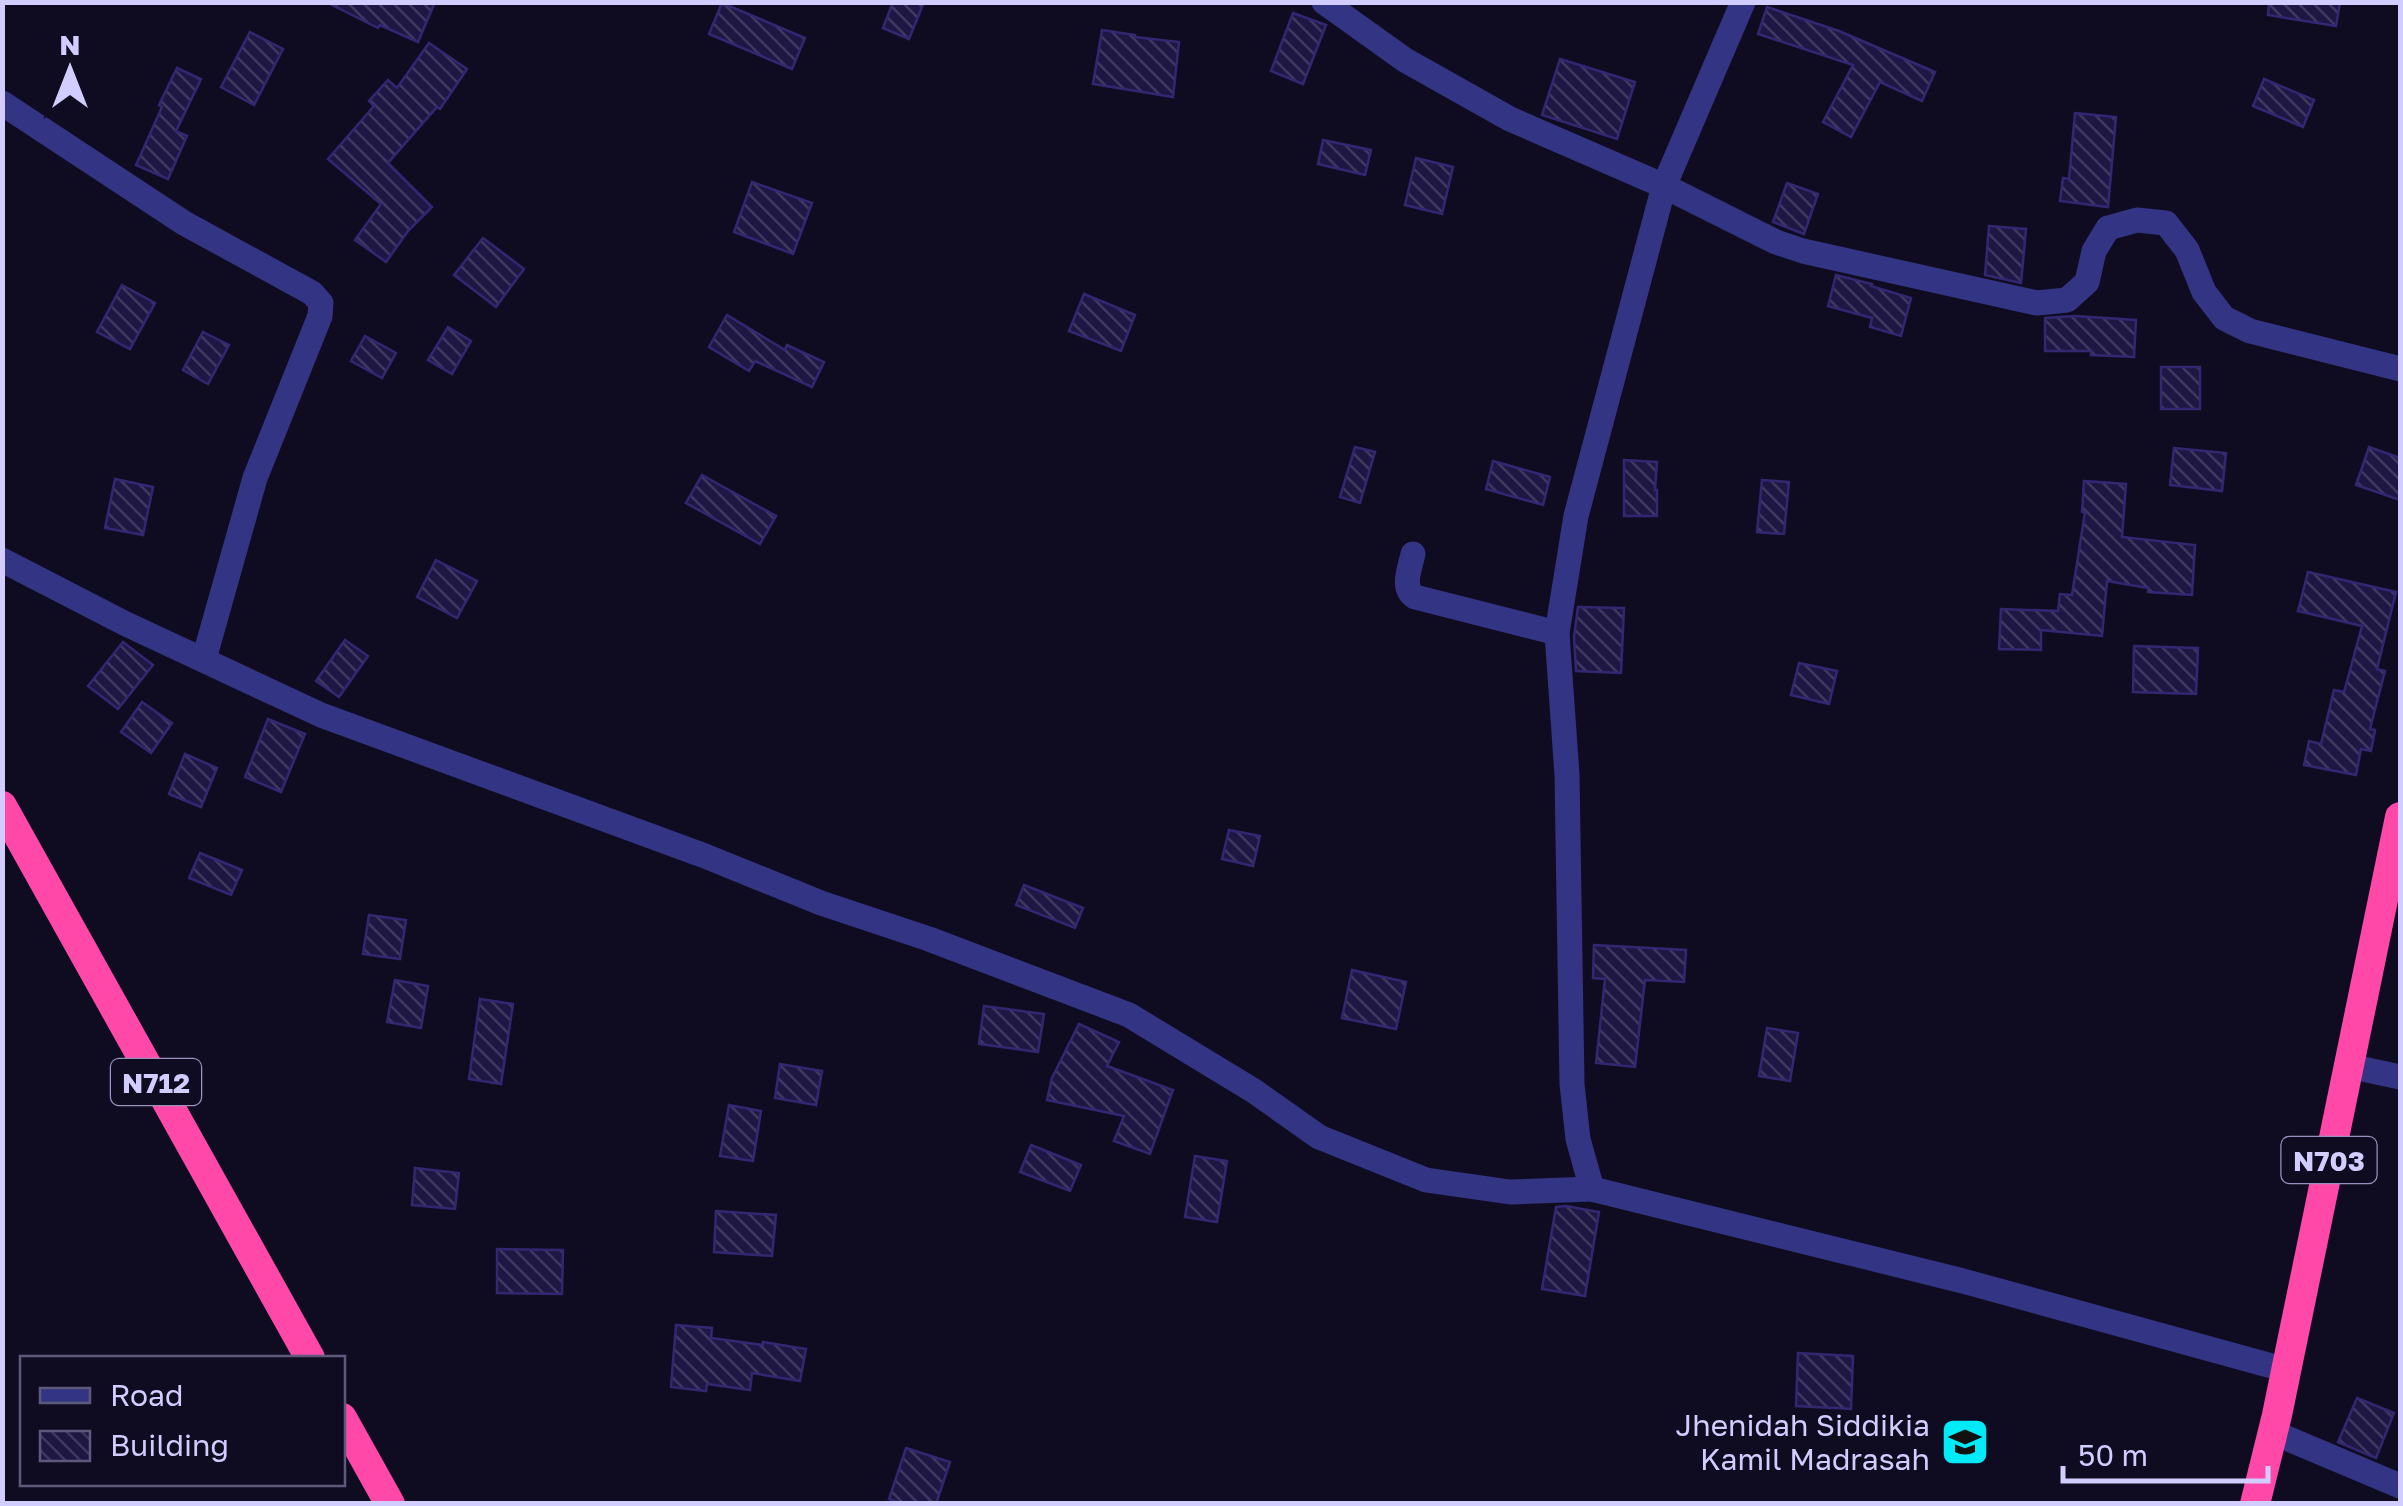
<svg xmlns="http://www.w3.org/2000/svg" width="2403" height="1506" font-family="'Golos Text',sans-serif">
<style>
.building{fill:url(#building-back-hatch);stroke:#332772;stroke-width:2.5}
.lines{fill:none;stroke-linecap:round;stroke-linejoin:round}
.minor{stroke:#343484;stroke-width:25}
.highway{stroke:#ff48a8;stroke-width:30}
.labels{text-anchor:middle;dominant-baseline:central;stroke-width:10;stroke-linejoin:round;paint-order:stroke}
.shield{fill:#0f0c22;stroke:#9793bd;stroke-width:2.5}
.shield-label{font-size:28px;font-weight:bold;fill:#d1cdff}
.poi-label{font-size:30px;fill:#d1cdff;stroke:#0f0c22;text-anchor:end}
</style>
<defs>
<pattern id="building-back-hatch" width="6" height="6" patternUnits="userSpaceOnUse" patternTransform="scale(2.5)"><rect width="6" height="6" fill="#1e1744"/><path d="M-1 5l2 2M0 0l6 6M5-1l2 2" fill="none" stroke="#3e3860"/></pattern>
</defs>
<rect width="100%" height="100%" fill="#0f0c22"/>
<!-- building -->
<g class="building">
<path d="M326 2H435L418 42 380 25 378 28Z"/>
<path d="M893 2H924L909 39 883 28Z"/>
<path d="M2269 2H2340L2336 26 2268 15Z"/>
<path d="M722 3 805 38 792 69 709 34Z"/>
<path d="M1767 7 1839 31 1935 72 1922 101 1880 82 1851 137 1823 122 1853 65 1758 34Z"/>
<path d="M1293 13 1326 25 1303 84 1271 71Z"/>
<path d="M1102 30 1135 35V37L1179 42 1173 97 1093 84Z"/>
<path d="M250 32 283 49 254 105 221 87Z"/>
<path d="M429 43 467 69 440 109 437 107 388 163 432 207 408 231 386 262 355 240 381 204 328 159 374 106 369 101 388 80 397 88Z"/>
<path d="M1560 59 1635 82 1617 139 1542 115Z"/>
<path d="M177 68 201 79 176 131 187 136 168 179 136 165 162 107 159 105Z"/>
<path d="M2264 79 2314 100 2303 127 2253 106Z"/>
<path d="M2075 113 2116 117 2108 207 2060 201 2063 178 2069 179Z"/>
<path d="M1323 140 1371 150 1365 175 1318 164Z"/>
<path d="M1416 158 1453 167 1442 214 1405 205Z"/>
<path d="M752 182 812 203 793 254 734 232Z"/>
<path d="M1787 183 1818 194 1804 234 1773 222Z"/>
<path d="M1989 226 2026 229 2021 283 1985 275Z"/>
<path d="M483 238 524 269 496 307 454 275Z"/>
<path d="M1836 275 1872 284 1871 286 1911 298 1901 336 1870 327 1872 318 1828 306Z"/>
<path d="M122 285 155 303 130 349 97 332Z"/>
<path d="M1084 294 1135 315 1121 351 1069 331Z"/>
<path d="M727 315 785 350 787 345 824 362 812 387 755 361 749 371 709 347Z"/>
<path d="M2075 316 2136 320 2134 357 2091 355V351H2045V318Z"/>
<path d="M448 327 471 341 452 374 428 360Z"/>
<path d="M203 332 229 345 208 384 183 370Z"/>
<path d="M365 336 396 353 382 378 351 361Z"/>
<rect x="2161" y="367" width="39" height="42"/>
<path d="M1355 447 1375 452 1360 503 1340 497Z"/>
<path d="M2369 447 2400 458V500L2356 485Z"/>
<path d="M2174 448 2226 453 2222 491 2170 485Z"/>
<path d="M1624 460 1657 462 1655 490H1657V516H1624Z"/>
<path d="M1493 461 1550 477 1543 505 1486 489Z"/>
<path d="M702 475 776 516 760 544 686 503Z"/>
<path d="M115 479 153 487 143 535 105 528Z"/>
<path d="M1762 480 1789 482 1784 534 1757 532Z"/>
<path d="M2084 481 2126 484 2122 537 2195 545 2192 595 2148 592V588L2107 581 2102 636 2041 630V650L1999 649 2001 609 2058 611 2060 594 2072 595 2085 512H2082Z"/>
<path d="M436 560 477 581 457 618 417 597Z"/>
<path d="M2308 572 2396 592 2377 669 2385 671 2370 729 2375 730 2371 751 2361 749 2356 775 2304 765 2309 741 2321 744 2334 690 2344 692 2362 626 2298 611Z"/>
<path d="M1578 607 1624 608 1621 673 1576 671 1574 637Z"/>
<path d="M345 640 368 656 339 697 316 681Z"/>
<path d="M123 642 153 665 118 709 88 686Z"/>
<path d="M2134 646 2198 648 2196 694 2133 692Z"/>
<path d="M1799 663 1837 671 1829 704 1791 695Z"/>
<path d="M142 702 172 723 151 753 121 732Z"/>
<path d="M268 719 305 734 281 792 245 777Z"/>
<path d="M185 754 217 768 201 807 169 794Z"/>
<path d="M1229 830 1260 836 1253 866 1222 859Z"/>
<path d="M200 853 242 870 231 895 189 878Z"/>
<path d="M1024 885 1083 908 1075 928 1016 905Z"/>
<path d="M369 915 406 920 400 959 363 954Z"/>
<path d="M1594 945 1686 950 1684 982 1645 980 1635 1067 1596 1063 1605 979 1593 978Z"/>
<path d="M1352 970 1406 982 1396 1029 1342 1018Z"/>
<path d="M395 980 428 986 421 1028 387 1022Z"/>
<path d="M480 999 513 1004 501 1084 469 1079Z"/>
<path d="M984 1006 1044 1014 1038 1052 979 1044Z"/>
<path d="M1079 1024 1119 1042 1107 1066 1173 1090 1150 1154 1114 1141 1124 1116 1047 1100 1052 1078Z"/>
<path d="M1767 1028 1798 1033 1790 1081 1759 1076Z"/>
<path d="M780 1064 822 1071 816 1105 775 1098Z"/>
<path d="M729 1105 761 1111 753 1161 720 1156Z"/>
<path d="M1031 1145 1081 1165 1070 1191 1020 1172Z"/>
<path d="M1195 1156 1227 1161 1217 1222 1185 1217Z"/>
<path d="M415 1168 459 1173 455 1209 412 1205Z"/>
<path d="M1566 1206 1599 1212 1585 1296 1542 1289 1556 1207Z"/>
<path d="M716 1211 776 1215 772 1256 714 1252Z"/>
<path d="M497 1249 563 1250 562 1294 497 1293Z"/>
<path d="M676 1325 712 1328 711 1338 763 1345V1342L806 1349 800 1381 752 1373 750 1390 707 1384 706 1391 671 1387Z"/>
<path d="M1798 1353 1853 1356 1851 1409 1796 1406Z"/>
<path d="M2357 1398 2394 1413 2376 1458 2338 1442Z"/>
<path d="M906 1448 950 1462 936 1504H902L889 1499Z"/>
</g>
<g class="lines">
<!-- minor -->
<g class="minor">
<path d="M1324 2 1405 60 1510 119 1664 186 1776 242 1803 251 2037 303 2067 300 2087 282 2094 251 2108 228 2137 220 2166 223 2187 250 2204 292 2224 318 2250 331 2400 369"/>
<path d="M1743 2 1664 186 1576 516 1557 633 1567 775 1572 1084 1578 1139 1592 1189 1963 1281 2286 1370"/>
<path d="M2 103 184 223 312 293 321 303 320 316 255 478 204 659"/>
<path d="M1413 554C1410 568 1401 588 1415 597L1557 633"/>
<path d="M2 560 126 624 321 715 705 856 821 903 929 939 1129 1015 1254 1091 1319 1137 1426 1180 1510 1192 1592 1189"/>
<path d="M2349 1066 2400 1077"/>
<path d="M2272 1432 2400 1486"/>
</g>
<!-- highway -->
<g class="highway">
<path d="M2 806 310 1358"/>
<path d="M342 1418 390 1504"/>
<path d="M2255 1504 2277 1415 2400 817"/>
</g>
</g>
<!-- icons -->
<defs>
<g id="university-square" transform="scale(2.5)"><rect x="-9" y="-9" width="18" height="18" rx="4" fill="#00eaf8" stroke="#0f0c22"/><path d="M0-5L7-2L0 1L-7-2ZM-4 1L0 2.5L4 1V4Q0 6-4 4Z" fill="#111"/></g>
</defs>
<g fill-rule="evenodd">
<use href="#university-square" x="1965" y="1442"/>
</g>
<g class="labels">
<!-- shield labels -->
<g class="shield">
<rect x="111" y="1059" width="90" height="46" rx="8"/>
<rect x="2281.5" y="1137" width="95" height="46" rx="8"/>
</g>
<g class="shield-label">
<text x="156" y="1082">N712</text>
<text x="2329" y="1160">N703</text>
</g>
<!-- poi labels -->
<g class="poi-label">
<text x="1930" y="1425">Jhenidah Siddikia<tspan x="1930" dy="34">Kamil Madrasah</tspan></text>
</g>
</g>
<!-- border -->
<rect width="2403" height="1506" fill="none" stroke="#d1cdff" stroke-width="10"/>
<!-- legend -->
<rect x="20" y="1356" width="325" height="130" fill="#0f0c22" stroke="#5d597a" stroke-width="2.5"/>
<rect x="40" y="1388" width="50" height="15" fill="#343484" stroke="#5d597a" stroke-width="2.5"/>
<text x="110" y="1406" font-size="30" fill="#d1cdff">Road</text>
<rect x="40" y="1431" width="50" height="30" fill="url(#building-back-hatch)" stroke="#5d597a" stroke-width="2.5"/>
<text x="110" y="1456" font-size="30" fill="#d1cdff">Building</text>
<!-- north arrow -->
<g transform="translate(70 70)" stroke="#0f0c22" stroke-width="8" paint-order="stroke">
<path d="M0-8L18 38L0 25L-18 38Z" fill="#d1cdff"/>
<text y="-15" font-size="28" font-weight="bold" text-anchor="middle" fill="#d1cdff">N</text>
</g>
<!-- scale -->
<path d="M2063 1466v15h205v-15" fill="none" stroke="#d1cdff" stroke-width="5"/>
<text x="2078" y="1466" font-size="30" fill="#d1cdff" stroke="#0f0c22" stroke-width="8" paint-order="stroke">50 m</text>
</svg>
